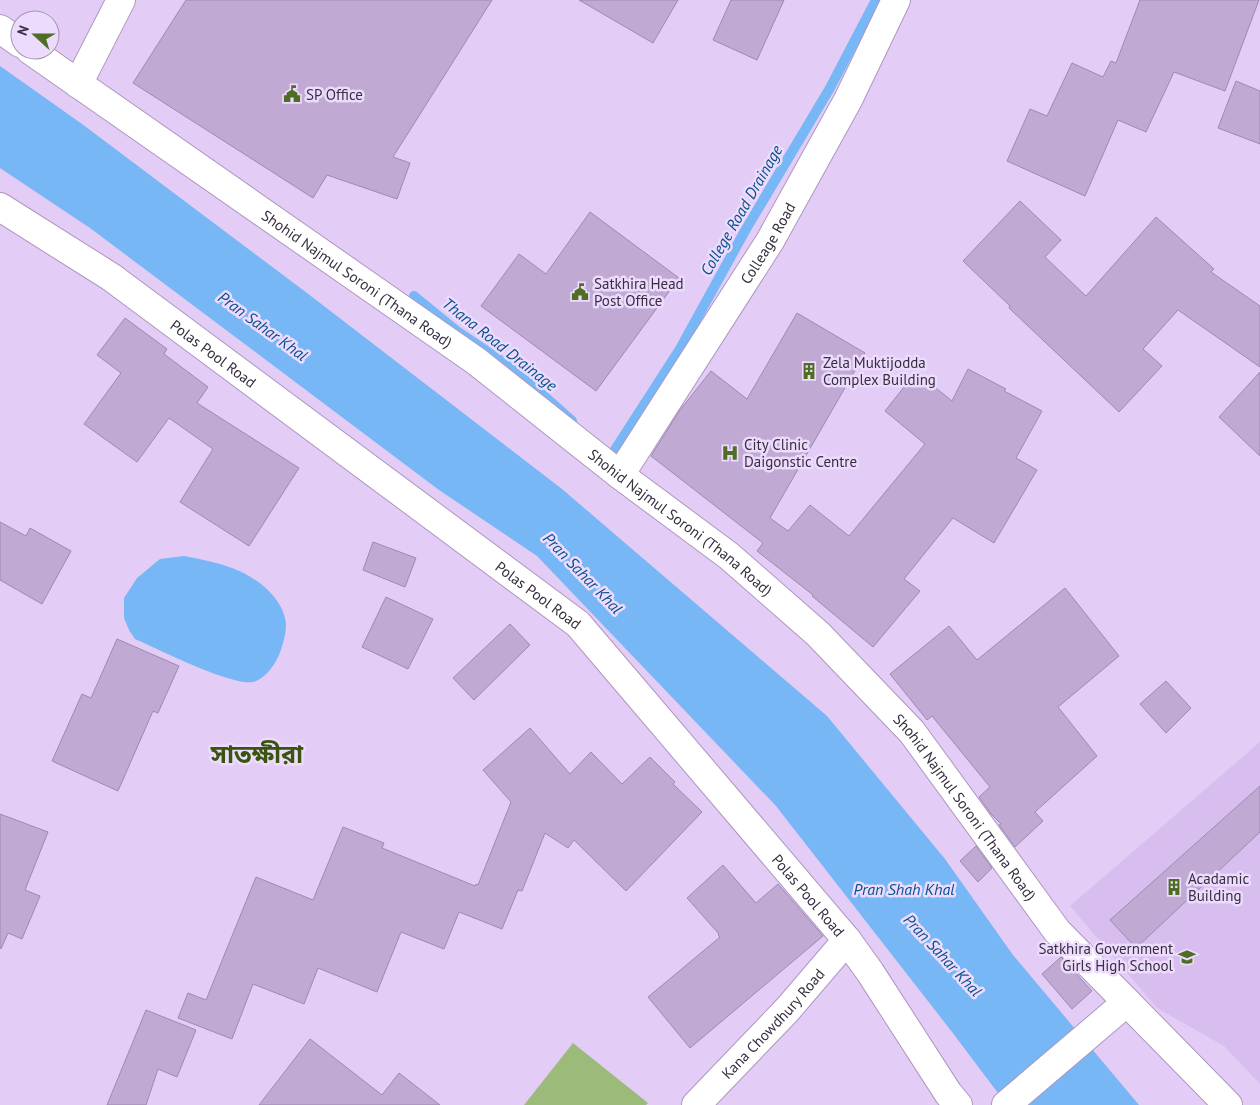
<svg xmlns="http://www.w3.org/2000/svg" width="1260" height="1105" font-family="'PT Sans','Noto Sans Bengali',sans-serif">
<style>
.built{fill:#d8beef}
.green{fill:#9cbb7a}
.water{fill:#77b7f6}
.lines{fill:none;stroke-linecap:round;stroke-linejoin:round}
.stream{stroke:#77b7f6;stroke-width:10}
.building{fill:#c0aad3;stroke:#9f89b1}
.street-casing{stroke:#ad97c0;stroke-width:30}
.secondary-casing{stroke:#ad97c0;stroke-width:30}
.street{stroke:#fff;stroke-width:28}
.secondary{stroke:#fff;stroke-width:28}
.labels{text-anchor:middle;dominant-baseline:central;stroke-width:5;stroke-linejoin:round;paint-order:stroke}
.poi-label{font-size:15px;fill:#372e3f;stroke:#eddbfd;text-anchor:start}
.street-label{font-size:15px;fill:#372e3f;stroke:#eddbfd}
.water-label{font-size:16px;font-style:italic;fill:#08528a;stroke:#eddbfd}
.town-label{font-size:25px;font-weight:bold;fill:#38540d;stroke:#eddbfd}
</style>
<rect width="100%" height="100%" fill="#e3ccf6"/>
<!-- built -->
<path class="built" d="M1260 742V1084L1224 1046 1157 1008 1070 906Z"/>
<!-- green -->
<path class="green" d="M573 1043 648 1103 646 1105H524Z"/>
<!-- water -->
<g class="water">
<path d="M0 66 82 124 307 293 562 489 827 716 945 859 1013 955 1139 1105H1007L952 1032 776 806 537 556 439 490 90 228 0 168Z"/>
<path d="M184 556C200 559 216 562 232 568 254 576 279 594 285 618 288 629 283 645 279 655 274 666 265 679 253 682 231 686 158 649 135 639L129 630 124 618V598L137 578 160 559Z"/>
</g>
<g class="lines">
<!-- stream -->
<g class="stream">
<path d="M414 296 458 332 515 370 572 421"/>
<path d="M605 451 611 456 680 349 746 229 830 88 876 0"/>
</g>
</g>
<!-- building -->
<g class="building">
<path d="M186 0H492L393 157 410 163 397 199 327 175 313 198 133 83Z"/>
<path d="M579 0H678L653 43Z"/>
<path d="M731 0H784L757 60 713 40Z"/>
<path d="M1140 0H1259L1225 91 1174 72 1146 132 1118 120 1085 196 1007 161 1030 109 1047 116 1072 63 1103 77 1111 61 1116 63Z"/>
<path d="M1236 81 1260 91V144L1218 128Z"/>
<path d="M1020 201 1061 240 1045 257 1086 296 1156 217 1214 269 1211 272 1260 306V367L1178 310 1143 349 1162 366 1119 412 1009 308 1010 306 963 261Z"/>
<path d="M590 212 679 278 596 391 481 306 519 254 546 274Z"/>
<path d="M797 313 865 353 770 518 788 531 810 505 849 536 925 444 885 411 916 372 952 401 968 369 1006 389 1004 391 1042 411 1016 458 1037 470 994 543 953 518 904 579 920 591 873 647 812 596 813 595 757 551 763 543 651 456 680 410 711 371 747 399Z"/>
<path d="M125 318 167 349 164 354 208 387 197 403 299 468 249 546 180 502 213 449 169 418 137 462 84 424 121 373 97 355Z"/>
<path d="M1260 372V456L1219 417Z"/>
<path d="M0 522 26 536 30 528 71 551 42 604 0 580Z"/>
<path d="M373 542 416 558 405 587 363 570Z"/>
<path d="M1065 588 1119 656 1058 707 1097 756 1035 812 1043 821 1015 847 999 825 1001 824 991 814 979 797 990 787 932 716 927 720 890 674 949 626 977 660Z"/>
<path d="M386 597 433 619 408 669 362 647Z"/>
<path d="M510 624 530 645 474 700 453 678Z"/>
<path d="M117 639 179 666 158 713 153 711 118 791 52 761 82 694 91 698Z"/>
<path d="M1166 681 1191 708 1166 733 1140 704Z"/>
<path d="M530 728 570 774 591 752 622 784 650 757 675 782 673 784 702 812 626 891 574 840 568 848 545 833 522 891 518 890 502 929 459 912 444 949 401 932 377 992 318 968 304 1004 253 984 232 1039 178 1018 188 993 206 1000 256 877 313 900 343 827 384 843 382 848 475 886 476 884 478 885 511 802 483 770Z"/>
<path d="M1260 786V832L1136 948 1110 920Z"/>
<path d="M0 814 48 832 25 890 40 896 22 939 8 933 1 949 0 948Z"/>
<path d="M976 846 992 868 978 882 960 861Z"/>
<path d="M723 865 756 903 778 884 823 936 690 1048 648 997 720 937 718 935 719 934 687 898Z"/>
<path d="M1061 957 1092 991 1072 1009 1042 974Z"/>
<path d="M146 1010 196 1030 177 1077 158 1069 146 1105H107Z"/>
<path d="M310 1039 382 1095 399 1073 440 1105H259Z"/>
</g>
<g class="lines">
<!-- street casing -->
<g class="street-casing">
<path id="street" d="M78 84 121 0"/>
</g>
<!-- secondary casing -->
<g class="secondary-casing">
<g id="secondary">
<path d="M0 29 20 43"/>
<path id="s1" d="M30 50 476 361 620 475 729 556 818 634 912 732 1057 931 1228 1105"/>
<path id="s2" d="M0 207 111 277 578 624 847 940 870 972 948 1093 958 1105"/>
<path id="s3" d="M620 475 770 241 848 100 896 0"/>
<path id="s4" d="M696 1105 787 1010 847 940"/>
<path d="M1006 1105 1127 1002"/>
</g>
</g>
<!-- street -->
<use href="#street" class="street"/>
<!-- secondary -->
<use href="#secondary" class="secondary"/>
</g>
<!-- icons -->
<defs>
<g id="civic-bare" transform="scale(1.35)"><path d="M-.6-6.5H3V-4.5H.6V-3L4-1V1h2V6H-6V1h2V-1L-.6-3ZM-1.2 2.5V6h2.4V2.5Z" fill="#4f6e24" stroke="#eddbfd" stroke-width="2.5" paint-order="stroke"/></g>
<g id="building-bare" transform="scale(1.35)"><path d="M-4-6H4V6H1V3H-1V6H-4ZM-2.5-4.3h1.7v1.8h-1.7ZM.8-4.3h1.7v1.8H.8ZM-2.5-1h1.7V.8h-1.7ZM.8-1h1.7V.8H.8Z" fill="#4f6e24" stroke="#eddbfd" stroke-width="2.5" paint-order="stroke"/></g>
<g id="hospital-bare" transform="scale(1.35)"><path d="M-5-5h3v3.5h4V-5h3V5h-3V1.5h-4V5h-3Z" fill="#4f6e24" stroke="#eddbfd" stroke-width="2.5" paint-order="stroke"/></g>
<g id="school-bare" transform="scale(1.35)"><path d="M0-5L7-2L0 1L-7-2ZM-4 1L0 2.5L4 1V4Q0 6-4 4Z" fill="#4f6e24" stroke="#eddbfd" stroke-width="2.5" paint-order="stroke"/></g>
</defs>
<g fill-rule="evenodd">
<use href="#civic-bare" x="292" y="94"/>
<use href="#civic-bare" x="580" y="292"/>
<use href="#building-bare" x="809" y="371"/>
<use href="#hospital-bare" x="730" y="453"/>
<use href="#building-bare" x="1174" y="887"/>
<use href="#school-bare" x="1187" y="957"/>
</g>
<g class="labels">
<!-- poi labels -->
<g class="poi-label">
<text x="306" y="94">SP Office</text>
<text x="594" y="283">Satkhira Head<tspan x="594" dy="17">Post Office</tspan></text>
<text x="823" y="362">Zela Muktijodda<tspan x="823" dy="17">Complex Building</tspan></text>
<text x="744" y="444">City Clinic<tspan x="744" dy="17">Daigonstic Centre</tspan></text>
<text x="1188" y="878">Acadamic<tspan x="1188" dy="17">Building</tspan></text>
<text x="1173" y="948" text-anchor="end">Satkhira Government<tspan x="1173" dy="17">Girls High School</tspan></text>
</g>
<!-- street labels -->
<g class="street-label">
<text stroke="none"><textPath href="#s3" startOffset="275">Colleage Road</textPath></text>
<text stroke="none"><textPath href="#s1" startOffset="399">Shohid Najmul Soroni (Thana Road)</textPath></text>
<text stroke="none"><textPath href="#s2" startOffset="259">Polas Pool Road</textPath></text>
<text stroke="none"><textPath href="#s1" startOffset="804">Shohid Najmul Soroni (Thana Road)</textPath></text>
<text stroke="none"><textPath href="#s2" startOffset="664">Polas Pool Road</textPath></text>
<text stroke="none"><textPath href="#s1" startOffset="1209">Shohid Najmul Soroni (Thana Road)</textPath></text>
<text stroke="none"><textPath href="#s2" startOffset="1069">Polas Pool Road</textPath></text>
<text stroke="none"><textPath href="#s4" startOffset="112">Kana Chowdhury Road</textPath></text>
</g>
<!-- water labels -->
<g class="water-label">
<text transform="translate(741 210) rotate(-60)">College Road Drainage</text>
<text transform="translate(263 326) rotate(36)">Pran Sahar Khal</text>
<text transform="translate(500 344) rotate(38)">Thana Road Drainage</text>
<text transform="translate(583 573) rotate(46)">Pran Sahar Khal</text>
<text x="904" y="889">Pran Shah Khal</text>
<text transform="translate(943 955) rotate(47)">Pran Sahar Khal</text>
</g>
<!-- town labels -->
<g class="town-label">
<text x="257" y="754">সাতক্ষীরা</text>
</g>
</g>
<!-- north arrow -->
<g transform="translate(35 35) rotate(291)"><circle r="24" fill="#eddbfd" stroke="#a496b1"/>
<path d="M0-4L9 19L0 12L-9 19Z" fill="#4f6e24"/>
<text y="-8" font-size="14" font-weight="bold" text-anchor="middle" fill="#372e3f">N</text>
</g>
</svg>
